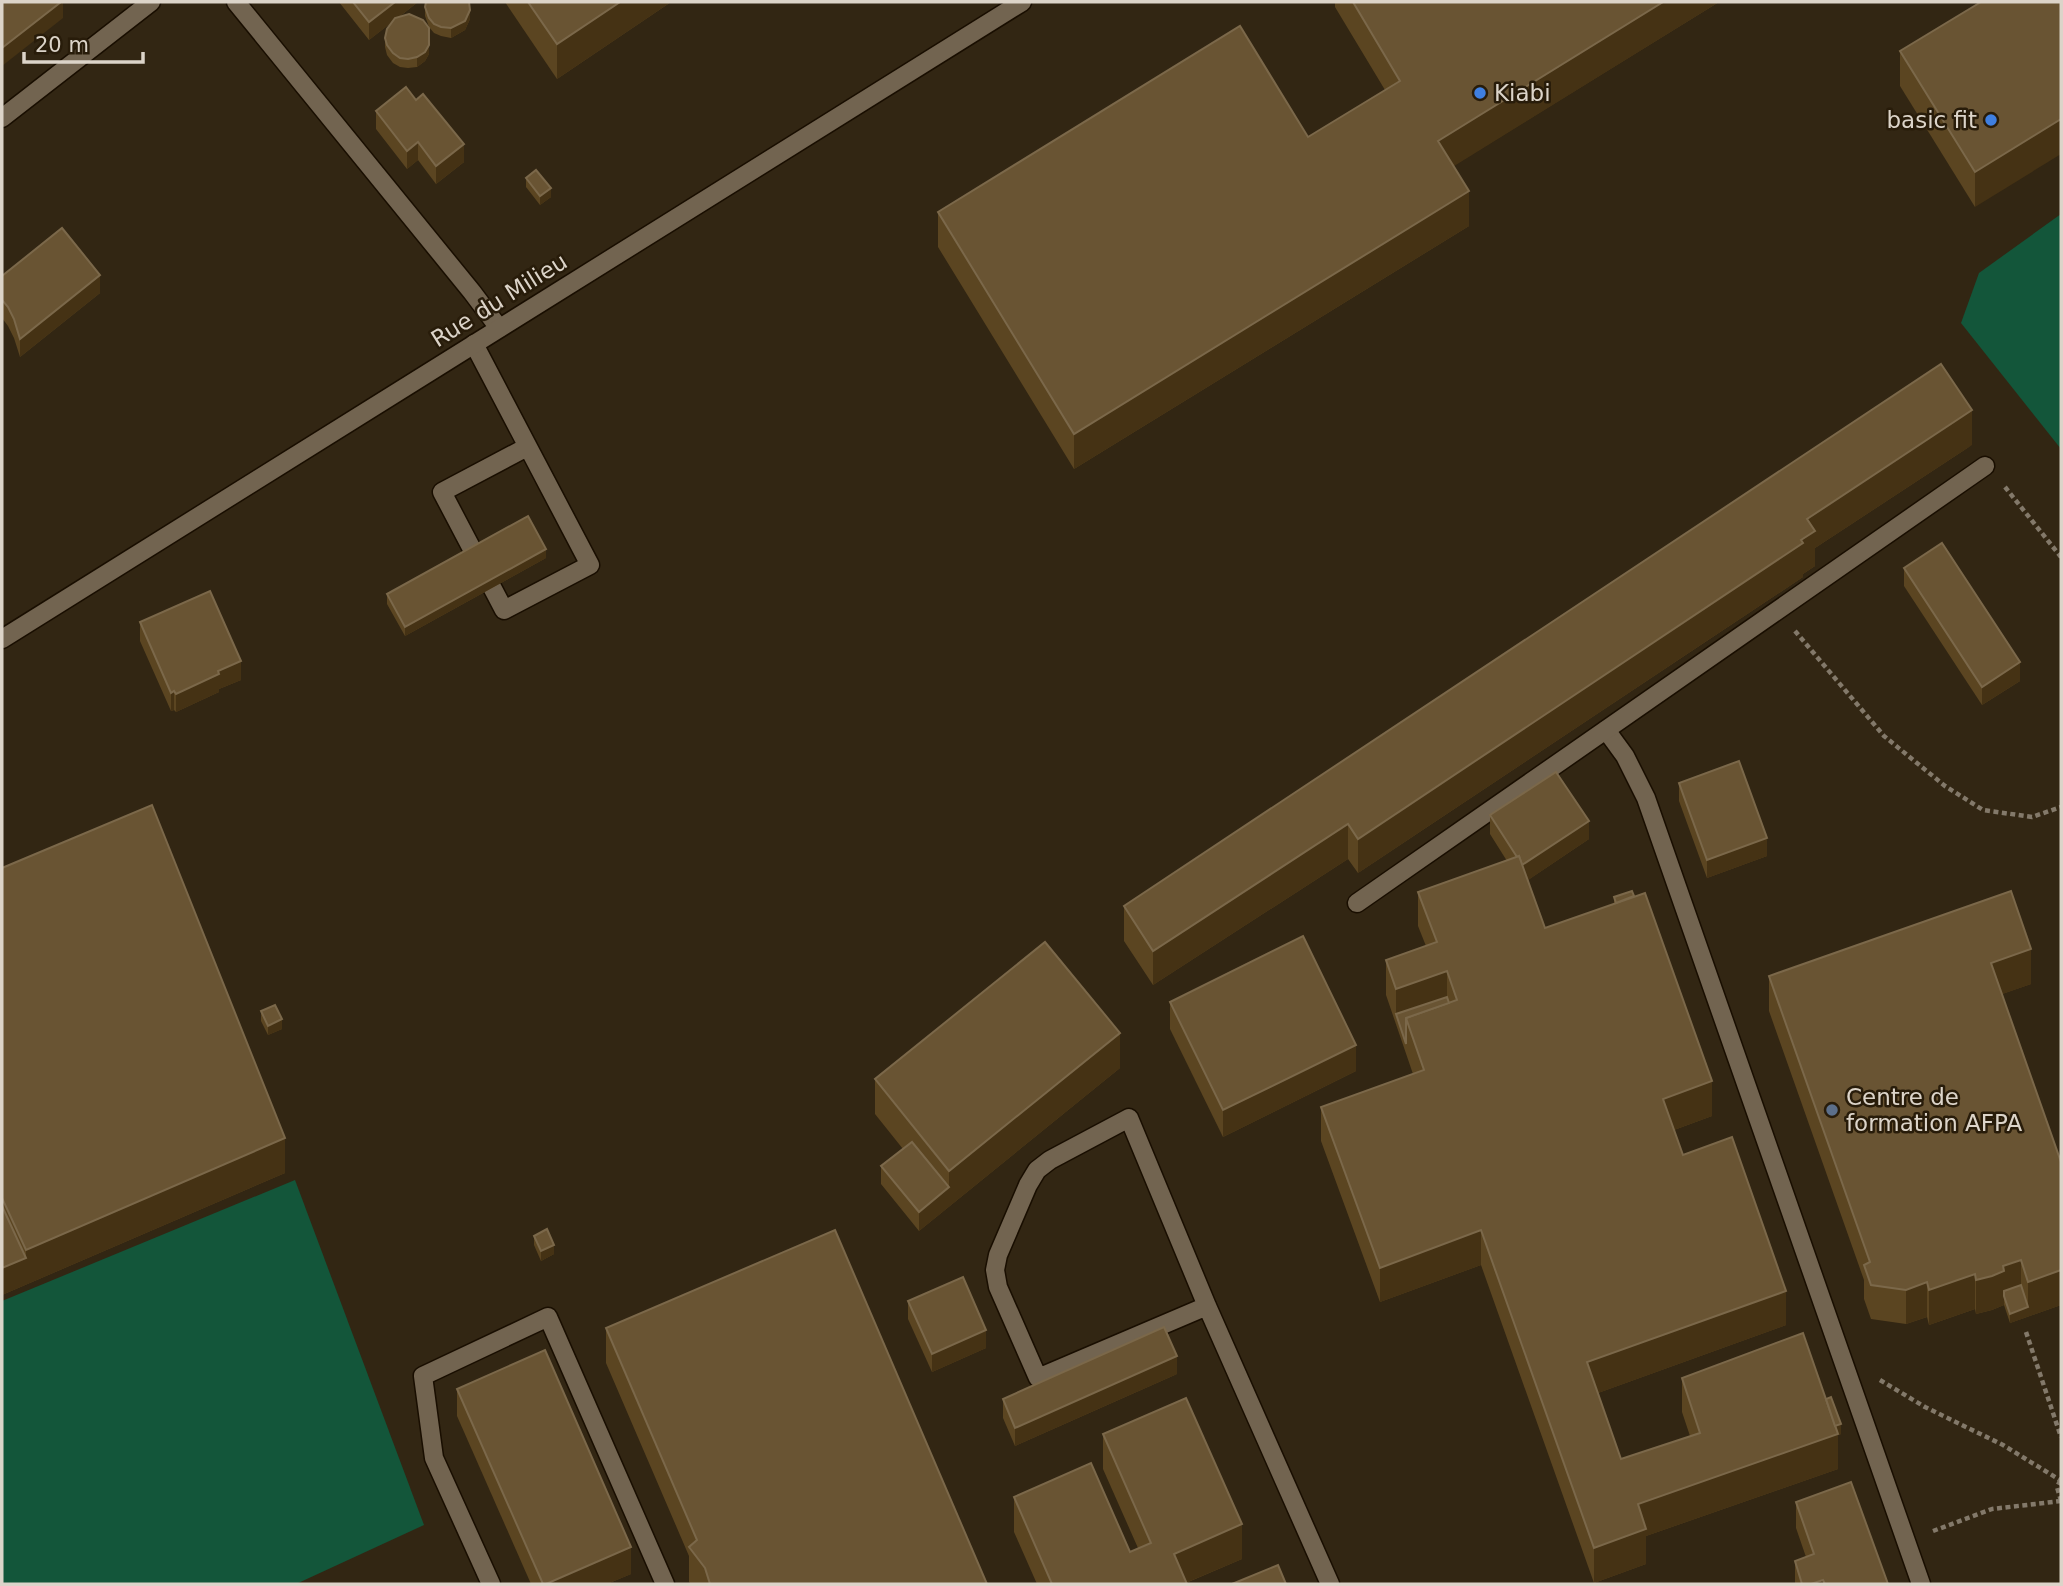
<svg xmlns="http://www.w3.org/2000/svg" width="2063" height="1586" font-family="'DejaVu Sans',sans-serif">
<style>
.green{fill:#13563a}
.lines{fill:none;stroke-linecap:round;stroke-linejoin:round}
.lane-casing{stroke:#190e00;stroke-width:21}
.street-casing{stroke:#190e00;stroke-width:21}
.path{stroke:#83796a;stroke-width:4.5;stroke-dasharray:5 3.5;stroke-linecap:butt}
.lane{stroke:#726450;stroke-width:18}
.street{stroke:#726450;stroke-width:18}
.wall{fill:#5b4521}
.shaded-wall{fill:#453214}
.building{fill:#695433;stroke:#7b684a;stroke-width:2}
.shop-dot{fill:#3f7fe0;stroke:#281c0a;stroke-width:2.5}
.service-dot{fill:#5c6f8a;stroke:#281c0a;stroke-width:2.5}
.labels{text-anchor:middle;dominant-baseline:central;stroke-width:5;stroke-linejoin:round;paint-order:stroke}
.poi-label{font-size:23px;fill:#dcd4c9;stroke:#281c0a;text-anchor:start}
.street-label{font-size:23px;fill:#dcd4c9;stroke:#281c0a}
</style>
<rect width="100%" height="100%" fill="#322613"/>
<!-- green -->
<g class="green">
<path d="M2061 214V449L1961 323 1979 273Z"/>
<path d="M295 1180 424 1525 296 1584H2V1301Z"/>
</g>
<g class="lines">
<!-- lane casing -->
<g class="lane-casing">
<g id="lane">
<path d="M236 2 472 292 499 328"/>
<path d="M2 118 151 2"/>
<path d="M474 344 590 565 504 610 442 492 527 447"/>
<path d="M1606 730 1625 756 1646 798 1921 1584"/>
<path d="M1357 903 1985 466"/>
<path d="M1207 1306 1038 1378 998 1287 995 1270 998 1255 1028 1185 1037 1170 1050 1160 1129 1118 1207 1306 1330 1584"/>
<path d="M491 1584 434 1458 423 1376 548 1317 665 1584"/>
</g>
</g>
<!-- street casing -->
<g class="street-casing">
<path id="street" d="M2 639 1022 2"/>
</g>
<!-- path -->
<g class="path">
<path d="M2005 487 2061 557"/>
<path d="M1795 631 1884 736 1945 786 1983 810 2032 817 2061 807"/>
<path d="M2026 1332 2061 1437"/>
<path d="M1880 1380 1925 1407 2003 1445 2060 1480"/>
<path d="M2061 1501 2057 1487 2061 1479"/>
<path d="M1933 1531 1992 1509 2061 1501"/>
</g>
<!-- lane -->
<use href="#lane" class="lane"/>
<!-- street -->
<use href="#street" class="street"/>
</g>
<!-- wall -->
<g class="wall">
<path d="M339 2H418L399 17 429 54 425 61 417 67 408 68 400 67 393 63 387 55 385 47V38L392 22 369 40Z"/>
<path d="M505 2H671L557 79Z"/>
<path d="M1335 2H1719L1453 166 1469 226 1074 469 938 247V212L1308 137 1385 90 1335 7Z"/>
<path d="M1981 2 1975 207 1900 86V51Z"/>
<path d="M425 7 470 19 465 30 451 38 441 36 434 33 429 27 425 16Z"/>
<path d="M376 111 464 162 436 184 418 160 407 169 376 129Z"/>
<path d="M526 178 551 197 540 205 526 187Z"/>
<path d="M2 276 100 293 20 357 14 338 8 326 2 318Z"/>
<path d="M1972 445 1815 548V566L1803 574V577L1358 873 1348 859 1153 985 1124 941V906Z"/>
<path d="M546 558 405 636 387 604V594Z"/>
<path d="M1904 568 2020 681 1982 705 1904 586Z"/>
<path d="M140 622 241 680 219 689V692L176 712 174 710 171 711 140 641Z"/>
<path d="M1679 783 1767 856 1707 878 1679 801Z"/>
<path d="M1490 815 1589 839 1528 880 1545 928 1614 904V897L1712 1116 1674 1130 1683 1155 1786 1325 1598 1393 1621 1459 1690 1436 1682 1412V1378L1826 1399 1841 1434 1838 1435V1469L1646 1536V1564L1594 1583 1481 1265 1380 1302 1321 1141V1107L1413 1074 1386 995V960L1426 946 1418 926V892L1507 861 1490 834Z"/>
<path d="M2 868 285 1173 2 1295Z"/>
<path d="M1769 976 2031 984 2002 994 2061 1162V1305L2010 1323 2004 1305 1992 1310 1976 1314 1975 1309 1929 1325 1927 1317 1906 1324 1871 1319 1864 1299V1280L1769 1011Z"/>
<path d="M1170 1002 1356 1071 1223 1137 1170 1029Z"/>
<path d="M261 1011 282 1029 268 1035 261 1021Z"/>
<path d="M1120 1068 919 1231 881 1184V1166L903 1149 875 1114V1079Z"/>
<path d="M534 1236 554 1254 541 1261 534 1245Z"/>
<path d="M908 1301 986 1348 932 1372 908 1319Z"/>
<path d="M606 1328 987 1584H691L689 1582V1556L606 1363Z"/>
<path d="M1177 1374 1015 1446 1003 1418V1399Z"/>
<path d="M457 1389 631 1574 607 1584H531L457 1416Z"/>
<path d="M1103 1434 1242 1559 1186 1583 1187 1584H1037L1014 1532V1497L1130 1552 1138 1548 1103 1469Z"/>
<path d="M1796 1502 1888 1584H1795V1561L1806 1557 1796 1528Z"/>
</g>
<!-- shaded-wall -->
<g class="shaded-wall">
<path d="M61 2H63V18L2 66V48Z"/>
<path d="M395 2H418L369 40V22Z"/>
<path d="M620 2H671L557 79V44Z"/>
<path d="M1663 2H1719L1438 176V141Z"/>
<path d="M470 10V19L465 30 451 38V28Z"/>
<path d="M429 45V54L425 61 417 67V57Z"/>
<path d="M2061 119V154L1975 207V172Z"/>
<path d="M418 142V160L407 169V151Z"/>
<path d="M464 144V162L436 184V166Z"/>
<path d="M551 188V197L540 205V196Z"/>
<path d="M1469 191V226L1074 469V434Z"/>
<path d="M100 275V293L20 357V339Z"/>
<path d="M1972 410V445L1815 548V566L1803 574V577L1358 873V839L1801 540 1807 519Z"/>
<path d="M546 549V558L405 636V627Z"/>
<path d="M241 661V680L219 689V692L176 712V694L218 671Z"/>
<path d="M2020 662V681L1982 705V687Z"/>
<path d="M174 691V710L171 711V693Z"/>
<path d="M1589 821V839L1522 884V865Z"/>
<path d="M1348 824V859L1153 985V951Z"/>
<path d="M1767 838V856L1707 878V860Z"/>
<path d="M2031 949V984L1991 998V963Z"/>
<path d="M1447 971V1006L1396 1014V989Z"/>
<path d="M282 1019V1029L268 1035V1026Z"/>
<path d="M1120 1033V1068L919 1231V1212L949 1187V1171Z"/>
<path d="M1356 1045V1071L1223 1137V1110Z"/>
<path d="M1712 1081V1116L1663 1134V1099Z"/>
<path d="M285 1138V1173L2 1295V1268L26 1258V1250Z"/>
<path d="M1481 1230V1265L1380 1302V1268Z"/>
<path d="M554 1245V1254L541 1261V1251Z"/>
<path d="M2021 1260V1294L2004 1296V1305L1992 1310 1976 1314V1280L2003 1266Z"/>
<path d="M2061 1270V1305L2010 1323V1314L2028 1307V1282Z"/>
<path d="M1975 1274V1309L1929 1325V1290Z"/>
<path d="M1927 1282V1317L1906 1324V1290Z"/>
<path d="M1786 1291V1325L1587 1397V1362Z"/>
<path d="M986 1330V1348L932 1372V1354Z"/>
<path d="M1177 1356V1374L1015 1446V1428Z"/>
<path d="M1841 1424V1434L1838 1435V1469L1646 1536V1564L1594 1583V1548L1638 1504Z"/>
<path d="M1242 1524V1559L1183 1584 1174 1554Z"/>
<path d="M631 1547V1574L607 1584H546Z"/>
<path d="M1823 1580V1584H1811Z"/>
</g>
<!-- building -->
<g class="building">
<path d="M2 2H61L2 48Z"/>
<path d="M353 2H395L369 22Z"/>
<path d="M426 2H469L470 10 465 21 451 28 441 27 434 24 429 18 425 7Z"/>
<path d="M528 2H620L557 44Z"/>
<path d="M1353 2H1663L1438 141 1469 191 1074 434 938 212 1240 26 1308 137 1400 81Z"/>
<path d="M1981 2H2061V119L1975 172 1900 51Z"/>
<path d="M409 14 423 20 429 28V45L425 52 417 57 408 59 400 58 393 53 387 45 385 38 387 29 395 18Z"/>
<path d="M406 87 416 100 423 94 464 144 436 166 418 142 407 151 376 111Z"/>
<path d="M536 170 551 188 540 196 526 178Z"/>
<path d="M62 228 100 275 20 339 14 319 8 307 2 300V276Z"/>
<path d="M1941 364 1972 410 1807 519 1815 531 1801 540 1803 543 1358 839 1348 824 1153 951 1124 906Z"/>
<path d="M528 516 546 549 405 627 387 594Z"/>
<path d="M1942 543 2020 662 1982 687 1904 568Z"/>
<path d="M210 591 241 661 218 671 219 674 176 694 174 691 171 693 140 622Z"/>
<path d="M1739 761 1767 838 1707 860 1679 783Z"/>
<path d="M1556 772 1589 821 1522 865 1519 856 1517 857 1490 815Z"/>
<path d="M152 805 285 1138 26 1250 2 1198V868Z"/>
<path d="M1519 856 1545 928 1645 893 1712 1081 1663 1099 1683 1155 1732 1137 1786 1291 1587 1362 1621 1459 1700 1433 1682 1378 1803 1333 1838 1434 1638 1504 1646 1529 1594 1548 1481 1230 1380 1268 1321 1107 1424 1070 1406 1018 1457 1000 1447 971 1396 989 1386 960 1437 942 1418 892Z"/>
<path d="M1632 891 1634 896 1616 903 1614 897Z"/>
<path d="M2011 891 2031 949 1991 963 2061 1162V1270L2028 1282 2021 1260 2003 1266 2004 1271 1992 1276 1976 1280 1975 1274 1929 1290 1927 1282 1906 1290 1871 1285 1864 1265 1870 1262 1769 976Z"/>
<path d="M1303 936 1356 1045 1223 1110 1170 1002Z"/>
<path d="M1045 942 1120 1033 949 1171 875 1079Z"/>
<path d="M1447 997 1449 1003 1406 1018V1044L1396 1014Z"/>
<path d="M275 1005 282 1019 268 1026 261 1011Z"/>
<path d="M912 1142 949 1187 919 1212 881 1166Z"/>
<path d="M2 1206 26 1258 2 1268Z"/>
<path d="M547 1229 554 1245 541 1251 534 1236Z"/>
<path d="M835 1230 987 1584H710L705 1568 689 1547 697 1540 606 1328Z"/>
<path d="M963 1277 986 1330 932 1354 908 1301Z"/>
<path d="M2021 1285 2028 1307 2010 1314 2004 1296V1291Z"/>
<path d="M1164 1327 1177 1356 1015 1428 1003 1399Z"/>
<path d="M545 1350 631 1547 546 1584H543L457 1389Z"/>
<path d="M1831 1397 1841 1424 1835 1426 1826 1399Z"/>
<path d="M1186 1398 1242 1524 1174 1554 1187 1584H1052L1014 1497 1091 1463 1130 1552 1151 1543 1103 1434Z"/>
<path d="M1851 1482 1888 1584H1825L1823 1580 1811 1584H1802L1795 1561 1814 1554 1796 1502Z"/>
<path d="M1278 1565 1286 1584H1232Z"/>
</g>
<!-- markers -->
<g class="shop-dot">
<circle cx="1480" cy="93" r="7"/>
<circle cx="1991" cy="120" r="7"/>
</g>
<circle class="service-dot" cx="1832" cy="1110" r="7"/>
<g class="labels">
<!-- poi labels -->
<g class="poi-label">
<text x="1494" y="93">Kiabi</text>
<text x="1977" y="120" text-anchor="end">basic fit</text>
<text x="1846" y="1097">Centre de<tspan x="1846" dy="26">formation AFPA</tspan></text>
</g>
<!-- street labels -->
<g class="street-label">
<text transform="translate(499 300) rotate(-32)">Rue du Milieu</text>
</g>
</g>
<!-- border -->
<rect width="2063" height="1586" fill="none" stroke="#dcd4c9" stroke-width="7"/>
<!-- scale -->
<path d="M24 52v10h119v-10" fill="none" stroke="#dcd4c9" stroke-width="3.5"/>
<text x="35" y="52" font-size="21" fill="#dcd4c9" stroke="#281c0a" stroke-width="5" paint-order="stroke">20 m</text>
</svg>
